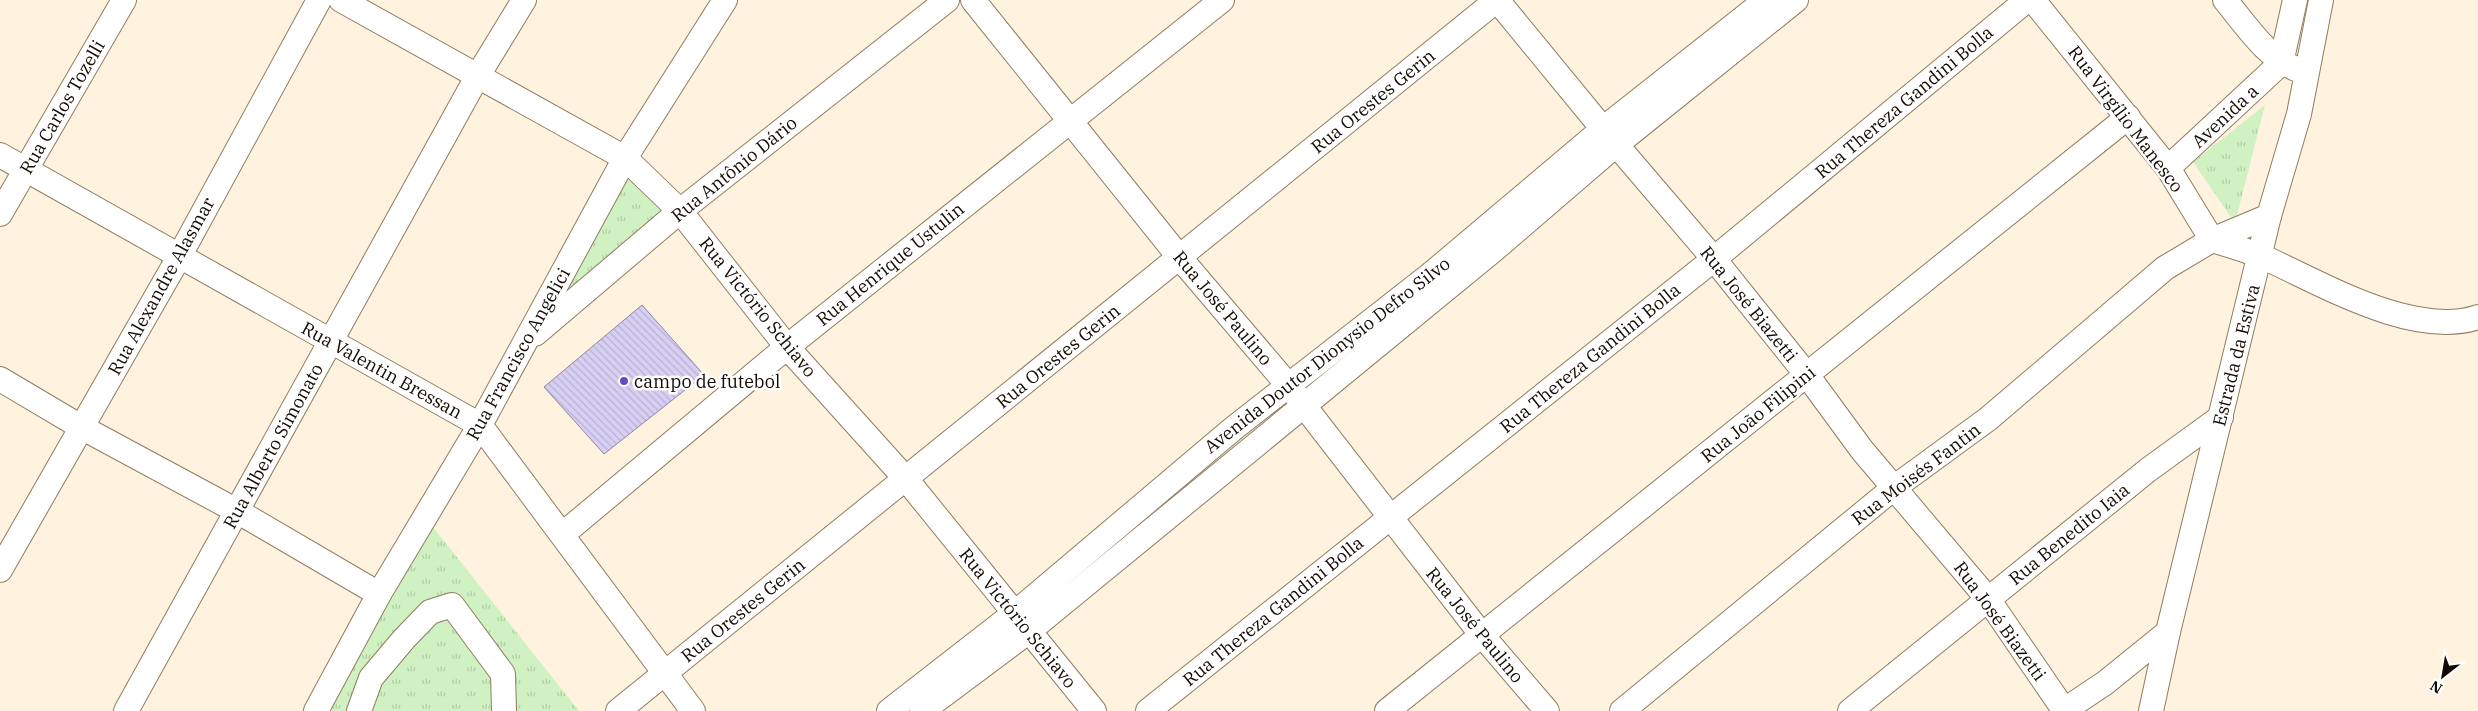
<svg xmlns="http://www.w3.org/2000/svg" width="2478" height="711" font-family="'IBM Plex Serif',serif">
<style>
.grass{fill:url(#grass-tufts)}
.building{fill:url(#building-back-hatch);stroke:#8c86a6}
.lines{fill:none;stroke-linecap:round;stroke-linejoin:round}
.minor-casing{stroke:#907d5f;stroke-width:26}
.minor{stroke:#fff;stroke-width:24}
.poi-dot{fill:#6749c2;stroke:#fff;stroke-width:2}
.labels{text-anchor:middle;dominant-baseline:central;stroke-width:5;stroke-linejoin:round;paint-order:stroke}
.street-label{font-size:18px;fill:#130b03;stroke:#fff}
.poi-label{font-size:18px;fill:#130b03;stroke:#fff;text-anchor:start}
</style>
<defs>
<pattern id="grass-tufts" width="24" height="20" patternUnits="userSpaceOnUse" patternTransform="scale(1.25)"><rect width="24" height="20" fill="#d0f1c1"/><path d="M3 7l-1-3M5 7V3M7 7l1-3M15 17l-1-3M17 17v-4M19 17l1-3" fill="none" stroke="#b2cda4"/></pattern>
<pattern id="building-back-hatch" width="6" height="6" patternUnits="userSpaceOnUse" patternTransform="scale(1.25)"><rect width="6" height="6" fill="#d7d0f4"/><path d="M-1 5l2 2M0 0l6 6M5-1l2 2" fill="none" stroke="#b8b1d0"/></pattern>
</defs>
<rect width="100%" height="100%" fill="#fff2de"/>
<!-- grass -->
<g class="grass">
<path d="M2265 105 2235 223 2193 162Z"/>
<path d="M624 163 673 207 537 325Z"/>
<path d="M433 527 579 711H326Z"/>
</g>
<!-- building -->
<path class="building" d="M642 305 704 375 604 454 544 387Z"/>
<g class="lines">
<!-- minor casing -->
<g class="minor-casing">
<g id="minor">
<path d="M341 0 625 158 680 211 787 347 906 479 1094 711"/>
<path d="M973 0 1180 258 1288 385 1481 634 1547 711"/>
<path d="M1497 0 1603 129 1714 259 1807 375 1862 450 1988 599 2064 710"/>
<path d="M2033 0 2168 168 2212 240 2269 216"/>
<path d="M2225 0C2246 25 2266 57 2296 69"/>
<path d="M2281 63 2295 0"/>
<path d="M0 155 480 425 693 711"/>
<path d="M2168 168 2281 63"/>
<path d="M0 214 124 0"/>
<path d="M535 334 680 211 947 0"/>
<path d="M0 379 81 427 237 511 379 594"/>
<path d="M563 534 787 347 1222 0"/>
<path d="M0 570 179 257 319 0"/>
<path d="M126 711 477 77 524 0"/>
<path d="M316 711 379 594 480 425 625 158 725 0"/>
<path d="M359 711 371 678 404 639 430 612 452 605 503 674 504 711"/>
<path d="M618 711 1497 0"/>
<path d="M889 711 1015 613 1234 428 1430 275 1603 129 1766 0"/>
<path d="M922 711 1029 631 1496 248 1617 144 1796 0"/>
<path d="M1148 711 1714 259 2027 0"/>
<path d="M1387 711 2128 117"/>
<path d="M1622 711 1895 487 1988 419 2165 268 2212 240C2229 245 2246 250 2263 257 2321 283 2414 339 2478 317"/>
<path d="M1850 711 2148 470 2221 417"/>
<path d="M2063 711 2105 683 2168 632"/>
<path d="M2151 711 2168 632 2269 216 2299 114 2321 0"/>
</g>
</g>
<!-- minor -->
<use href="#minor" class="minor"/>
</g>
<!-- markers -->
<circle class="poi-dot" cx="624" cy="381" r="5"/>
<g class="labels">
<!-- street labels -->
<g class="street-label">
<text transform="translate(1373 101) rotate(-39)">Rua Orestes Gerin</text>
<text transform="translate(1904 102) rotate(-40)">Rua Thereza Gandini Bolla</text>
<text transform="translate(62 107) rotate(-60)">Rua Carlos Tozelli</text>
<text transform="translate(2225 116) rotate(-43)">Avenida a</text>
<text transform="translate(2126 119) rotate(53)">Rua Virgílio Manesco</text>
<text transform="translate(734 169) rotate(-39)">Rua Antônio Dário</text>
<text transform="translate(890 264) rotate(-39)">Rua Henrique Ustulin</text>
<text transform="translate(161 286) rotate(-61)">Rua Alexandre Alasmar</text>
<text transform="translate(1749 304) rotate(51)">Rua José Biazetti</text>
<text transform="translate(758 307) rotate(51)">Rua Victório Schiavo</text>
<text transform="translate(1223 308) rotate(50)">Rua José Paulino</text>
<text transform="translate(518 354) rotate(-61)">Rua Francisco Angelici</text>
<text transform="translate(1327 355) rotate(-38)">Avenida Doutor Dionysio Defro Silvo</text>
<text transform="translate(2236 355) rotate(-76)">Estrada da Estiva</text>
<text transform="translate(1058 356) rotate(-39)">Rua Orestes Gerin</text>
<text transform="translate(1590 358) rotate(-39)">Rua Thereza Gandini Bolla</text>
<text transform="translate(382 370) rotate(29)">Rua Valentin Bressan</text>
<text transform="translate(1758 414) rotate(-39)">Rua João Filipini</text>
<text transform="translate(273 446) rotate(-61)">Rua Alberto Simonato</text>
<text transform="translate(1916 474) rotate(-37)">Rua Moisés Fantin</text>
<text transform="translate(2069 534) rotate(-39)">Rua Benedito Iaia</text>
<text transform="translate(743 610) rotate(-39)">Rua Orestes Gerin</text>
<text transform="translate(1273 611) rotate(-39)">Rua Thereza Gandini Bolla</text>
<text transform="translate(1018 618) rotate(51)">Rua Victório Schiavo</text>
<text transform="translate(2000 621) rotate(54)">Rua José Biazetti</text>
<text transform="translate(1475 625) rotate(51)">Rua José Paulino</text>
</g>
<!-- poi labels -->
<g class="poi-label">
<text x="634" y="381">campo de futebol</text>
</g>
</g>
<!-- north arrow -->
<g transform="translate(2443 676) rotate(211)" stroke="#ffffff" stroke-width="4" paint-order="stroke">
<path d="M0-4L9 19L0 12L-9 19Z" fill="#130b03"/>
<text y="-8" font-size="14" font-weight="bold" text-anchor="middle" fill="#130b03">N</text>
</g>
</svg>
